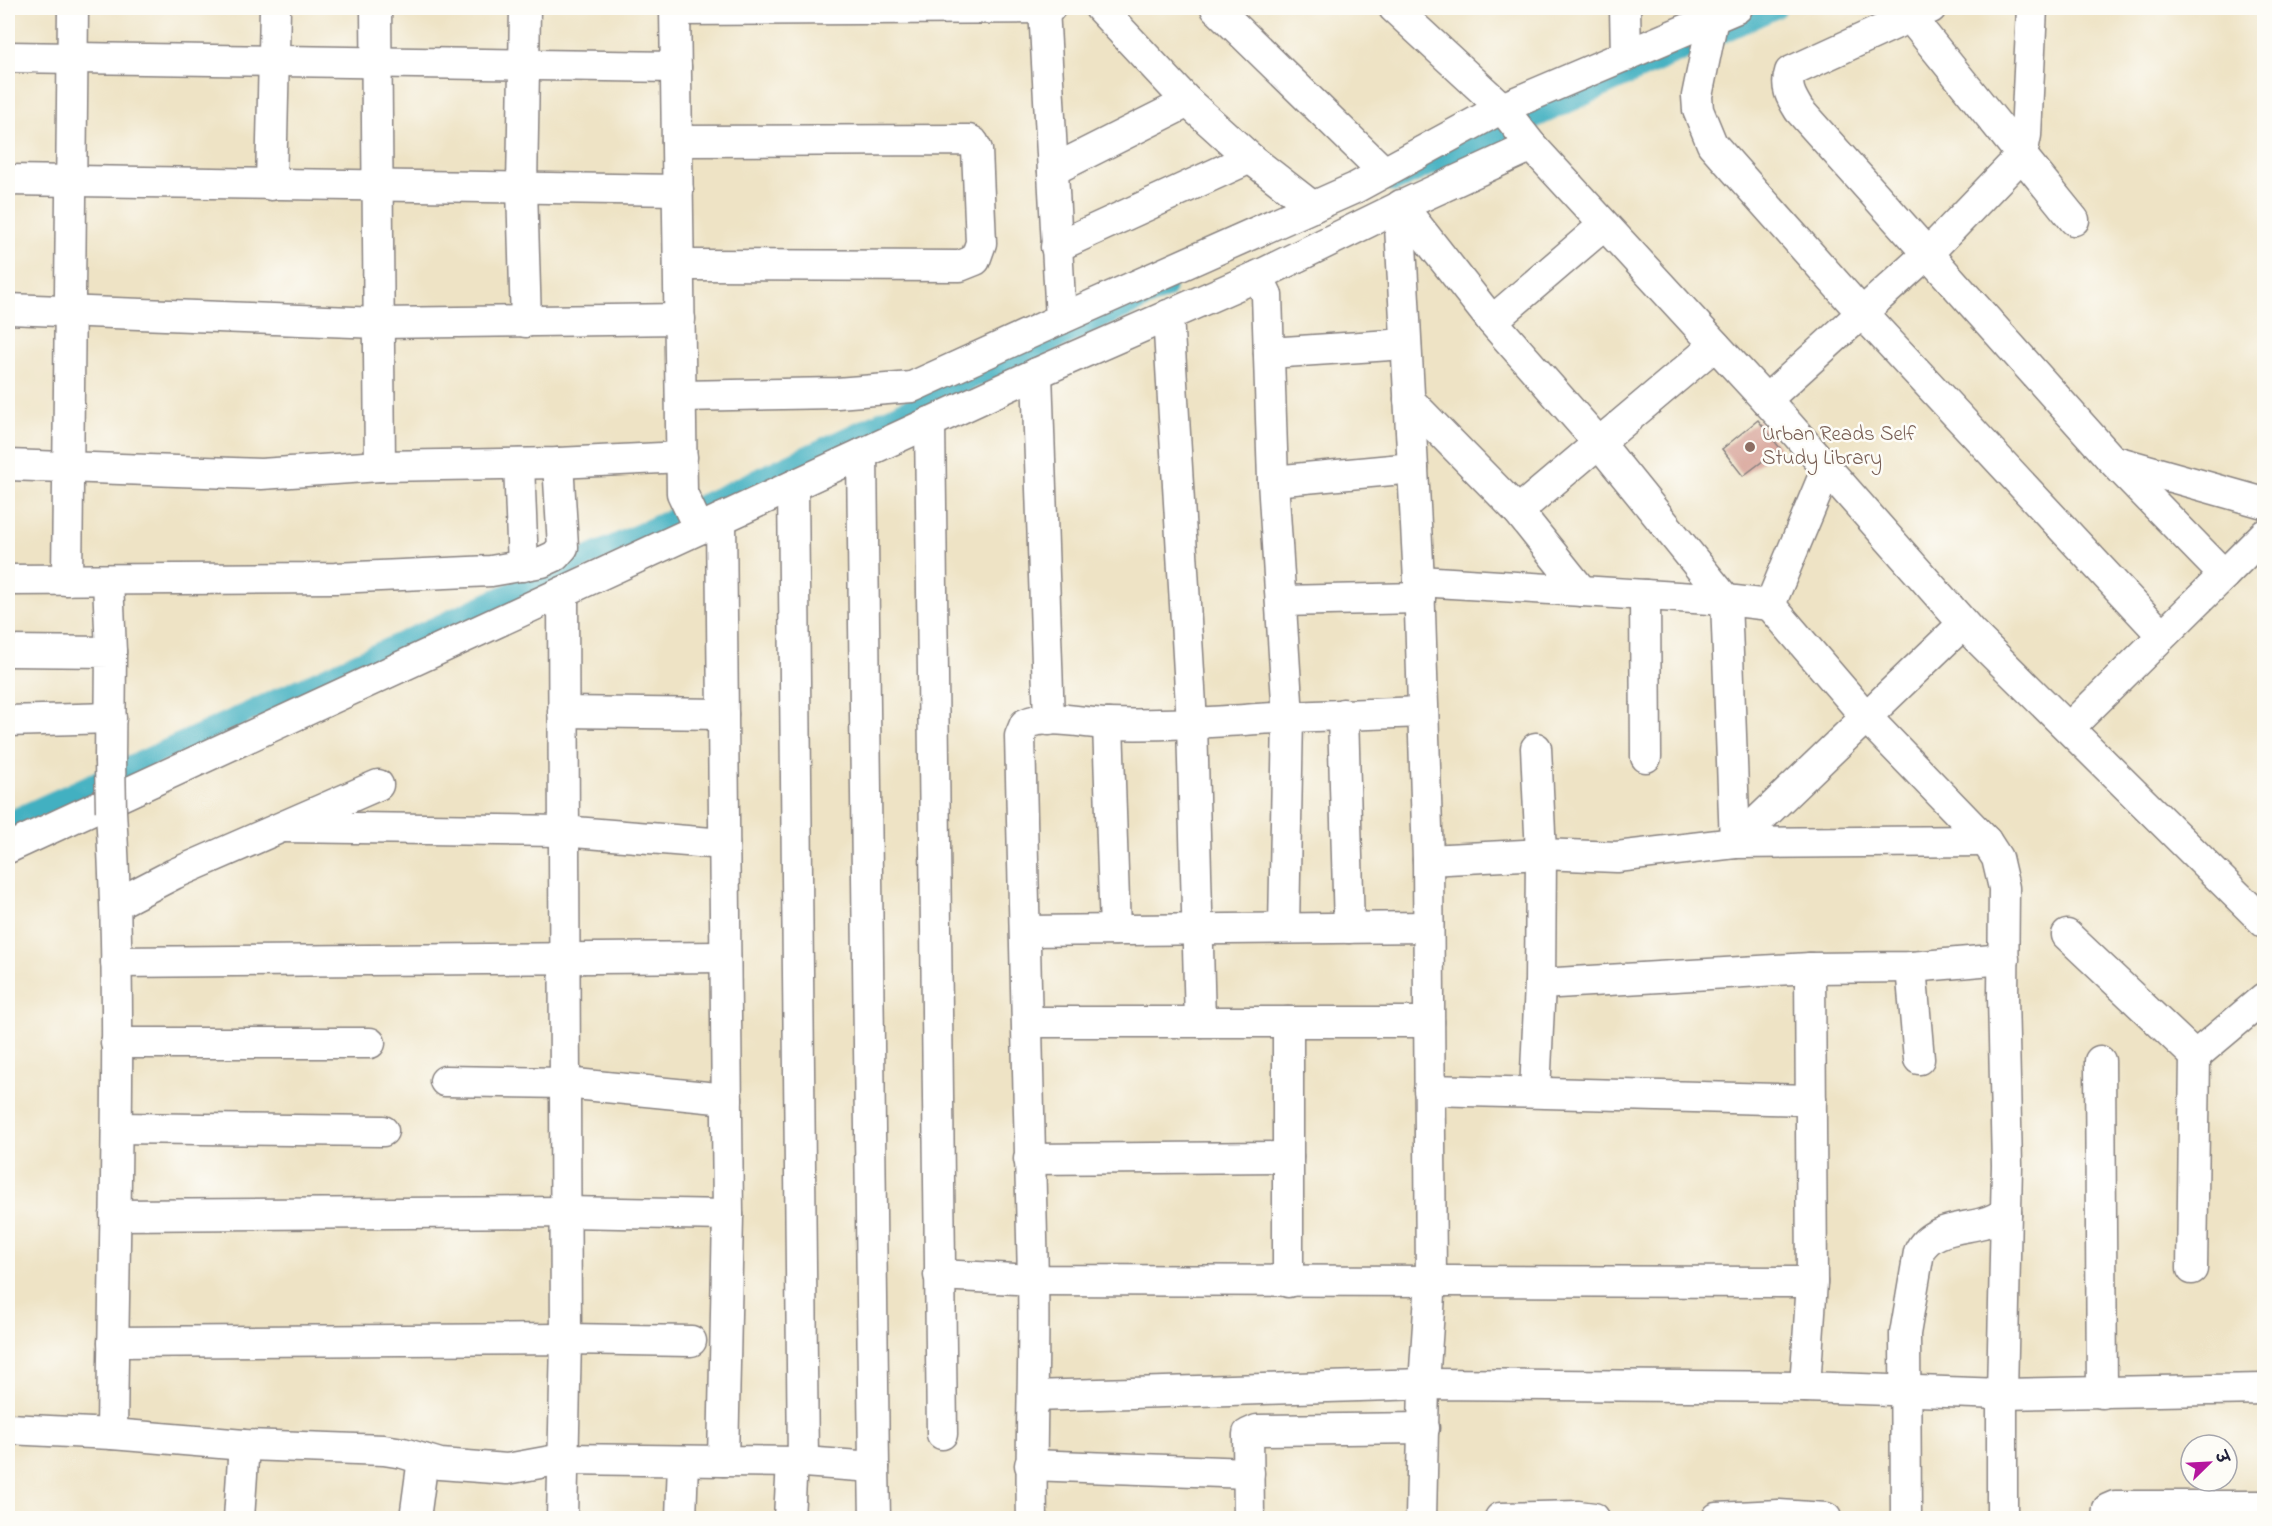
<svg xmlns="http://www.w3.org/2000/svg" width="2272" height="1526" font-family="'Indie Flower','Playpen Sans Deva',sans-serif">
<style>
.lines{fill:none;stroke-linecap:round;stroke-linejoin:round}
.canal{stroke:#43b0c1;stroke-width:21}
.building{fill:#d49c91}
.minor-casing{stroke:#888280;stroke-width:33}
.minor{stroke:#fff;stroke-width:30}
.minor-bridge-casing{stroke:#888280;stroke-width:33;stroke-linecap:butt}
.minor-bridge{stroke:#fff;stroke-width:30}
.education-dot{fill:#8d6e63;stroke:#fdfcf7;stroke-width:2}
.labels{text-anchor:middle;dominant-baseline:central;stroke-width:5;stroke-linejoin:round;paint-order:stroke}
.education-label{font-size:21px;fill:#785e54;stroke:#fdfcf7;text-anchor:start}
</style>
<rect width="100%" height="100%" fill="#fdfcf7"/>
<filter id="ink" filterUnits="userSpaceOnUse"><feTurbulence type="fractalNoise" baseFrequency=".0167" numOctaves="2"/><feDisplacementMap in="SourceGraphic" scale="12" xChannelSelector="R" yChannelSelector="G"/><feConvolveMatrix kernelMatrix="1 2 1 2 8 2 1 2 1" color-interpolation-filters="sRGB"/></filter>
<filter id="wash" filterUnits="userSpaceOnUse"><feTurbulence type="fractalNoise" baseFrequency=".008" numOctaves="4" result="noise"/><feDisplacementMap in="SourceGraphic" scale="24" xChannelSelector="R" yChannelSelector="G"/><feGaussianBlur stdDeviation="1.35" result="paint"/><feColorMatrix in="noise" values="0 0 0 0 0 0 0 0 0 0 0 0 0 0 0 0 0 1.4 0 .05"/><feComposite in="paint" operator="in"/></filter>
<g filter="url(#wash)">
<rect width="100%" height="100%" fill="#eee3c5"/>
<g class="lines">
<!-- canal -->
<g class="canal">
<path d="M1394 182 1776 8"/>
<path d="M8 822 678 516 1165 289"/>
</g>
</g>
<g id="blocks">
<!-- building -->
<path class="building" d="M1758 420 1780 448 1743 476 1722 449Z"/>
</g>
</g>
<g filter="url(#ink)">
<use href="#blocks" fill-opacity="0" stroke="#888280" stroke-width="1.5"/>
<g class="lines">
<!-- minor casing -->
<g class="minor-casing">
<g id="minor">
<path d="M376 8 380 466"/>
<path d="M525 8 522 188 526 322"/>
<path d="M675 8 682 493 699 529"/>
<path d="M1216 8 1384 172"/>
<path d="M1394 8 1502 108 1532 146 1778 413 1971 632 2264 922"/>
<path d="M1625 8 1626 56"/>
<path d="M1712 8 1713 18 1697 96 1698 110 1712 144 1862 313 2162 635"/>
<path d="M1931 8 1910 17 2074 220"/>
<path d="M675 10 1050 8"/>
<path d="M1910 17 1790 72C1785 87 1791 97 1799 110L2112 460 2224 575 2264 535"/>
<path d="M8 57 676 67"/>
<path d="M677 141 969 140 973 142 977 150 981 243 975 260 960 266 679 265"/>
<path d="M1250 158 1313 207"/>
<path d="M1053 170 1188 102"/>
<path d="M8 180 678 190"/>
<path d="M271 185 275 8"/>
<path d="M1401 205 1492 321 1599 443 1726 600 1735 843 1986 841"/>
<path d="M1399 207 1419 581 1428 860 1541 854 1617 857 1735 843 1963 624"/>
<path d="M1056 247 1250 158 1188 102 1100 8"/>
<path d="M8 309 379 323 680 319"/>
<path d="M1168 315 1192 723 1200 1022"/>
<path d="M1061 319 1355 188 1502 108 1737 8"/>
<path d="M1492 321 1604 225"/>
<path d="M1269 353 1406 344"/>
<path d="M1037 373 1049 720"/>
<path d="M681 396 837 393 912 387 1061 319 1044 8"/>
<path d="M1409 400 1518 511 1715 345"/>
<path d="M1766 400 1928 253 2022 155 2026 135 2032 8"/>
<path d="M930 422 942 1434"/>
<path d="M2115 461 2264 503"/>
<path d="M519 464 523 566"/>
<path d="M8 465 261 474 380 466 558 463 682 457"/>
<path d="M1273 481 1413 468"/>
<path d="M1518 511 1582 591"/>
<path d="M721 519 728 1215 723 1461 803 1462 793 486"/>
<path d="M8 580 335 578 491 571 542 562 555 556 563 547 558 463"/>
<path d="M67 580 73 8"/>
<path d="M108 581 111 652"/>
<path d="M1419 581 1726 600 1770 605 1827 468"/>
<path d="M1645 595 1646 757"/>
<path d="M1281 601 1420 598"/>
<path d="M1770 605 1866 717 1986 841 1997 858 2004 888 2003 997 2007 1165 2002 1394V1518"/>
<path d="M8 651 111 652 110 760"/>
<path d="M563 712 723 714"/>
<path d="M1343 714 1349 928"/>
<path d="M8 721 111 718"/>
<path d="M1108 724 1115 930"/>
<path d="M2069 728 2224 575"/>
<path d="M1536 748 1541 854 1540 984 1810 968 1911 967 2004 959"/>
<path d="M111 811C123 1018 114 1227 112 1434"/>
<path d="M283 827 562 831 724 844"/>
<path d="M8 848 1037 373 1258 276 1399 207 1532 146"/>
<path d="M116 904 174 874 378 785"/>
<path d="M1284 928 1288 717 1423 712"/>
<path d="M1025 931 1428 927"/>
<path d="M2067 935 2195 1056 2264 998"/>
<path d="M116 962 725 957"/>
<path d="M1911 967 1919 1059"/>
<path d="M1028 1022H1429"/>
<path d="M1288 1022V1282"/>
<path d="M116 1043H370"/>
<path d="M2100 1061 2102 1393"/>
<path d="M445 1081 565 1083 727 1099"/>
<path d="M1429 1090 1811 1100"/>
<path d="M1535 1092 1540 984"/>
<path d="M117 1128 383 1131"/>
<path d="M1029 1159 1288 1157"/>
<path d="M115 1215 565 1212 728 1215"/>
<path d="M2192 1269 2195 1056"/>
<path d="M939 1275 1033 1280 1812 1282"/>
<path d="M113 1342 566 1339 691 1341"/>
<path d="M1805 1387 1812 1282 1810 968"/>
<path d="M1033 1396 1424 1384 1805 1387 2002 1394 2264 1389"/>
<path d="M8 1429 112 1434 244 1445 384 1450 403 1453 440 1464 507 1469 562 1459 723 1461"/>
<path d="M803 1462 874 1467 862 454"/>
<path d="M1030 1465 1249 1473"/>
<path d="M874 1467 875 1518"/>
<path d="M239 1518 244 1445"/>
<path d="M415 1518 423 1459"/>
<path d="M562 1518 566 1339 563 592"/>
<path d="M681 1518 683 1462"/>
<path d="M789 1518 792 1462"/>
<path d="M1032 1518C1030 1439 1035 1359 1033 1279 1029 1098 1025 917 1020 736L1025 724C1044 714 1085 723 1107 724 1168 726 1228 721 1288 717L1273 481 1267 295 1258 276"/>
<path d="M1249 1518 1248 1434 1257 1430 1424 1428"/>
<path d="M1421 1518 1424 1384 1431 1280 1428 860"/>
<path d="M1500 1518 1578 1516 1594 1518"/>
<path d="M1717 1518 1779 1515 1826 1518"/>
<path d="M1906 1518 1905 1334 1919 1252C1930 1228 1962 1229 1983 1223 1991 1221 1999 1217 2006 1213"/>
<path d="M2107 1518 2108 1509 2115 1506H2264"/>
</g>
</g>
<!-- minor -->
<use href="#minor" class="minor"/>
<!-- minor-bridge casing -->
<g class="minor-bridge-casing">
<path id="minor-bridge" d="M110 760 111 811"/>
</g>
<!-- minor-bridge -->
<use href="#minor-bridge" class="minor-bridge"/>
</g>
</g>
<!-- markers -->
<circle class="education-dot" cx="1750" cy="447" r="6"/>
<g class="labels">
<!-- education labels -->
<g class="education-label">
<text x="1762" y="435">Urban Reads Self<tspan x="1762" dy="24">Study Library</tspan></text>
</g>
</g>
<!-- margin -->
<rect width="2272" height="1526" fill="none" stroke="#fdfcf7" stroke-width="30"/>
<!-- north arrow -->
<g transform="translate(2209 1463) rotate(66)"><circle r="28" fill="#fdfcf7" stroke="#a5a5ac" stroke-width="1.5"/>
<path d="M0-4.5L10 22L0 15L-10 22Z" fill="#b5179e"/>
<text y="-9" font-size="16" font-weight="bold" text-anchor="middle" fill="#22223b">उ</text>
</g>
</svg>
